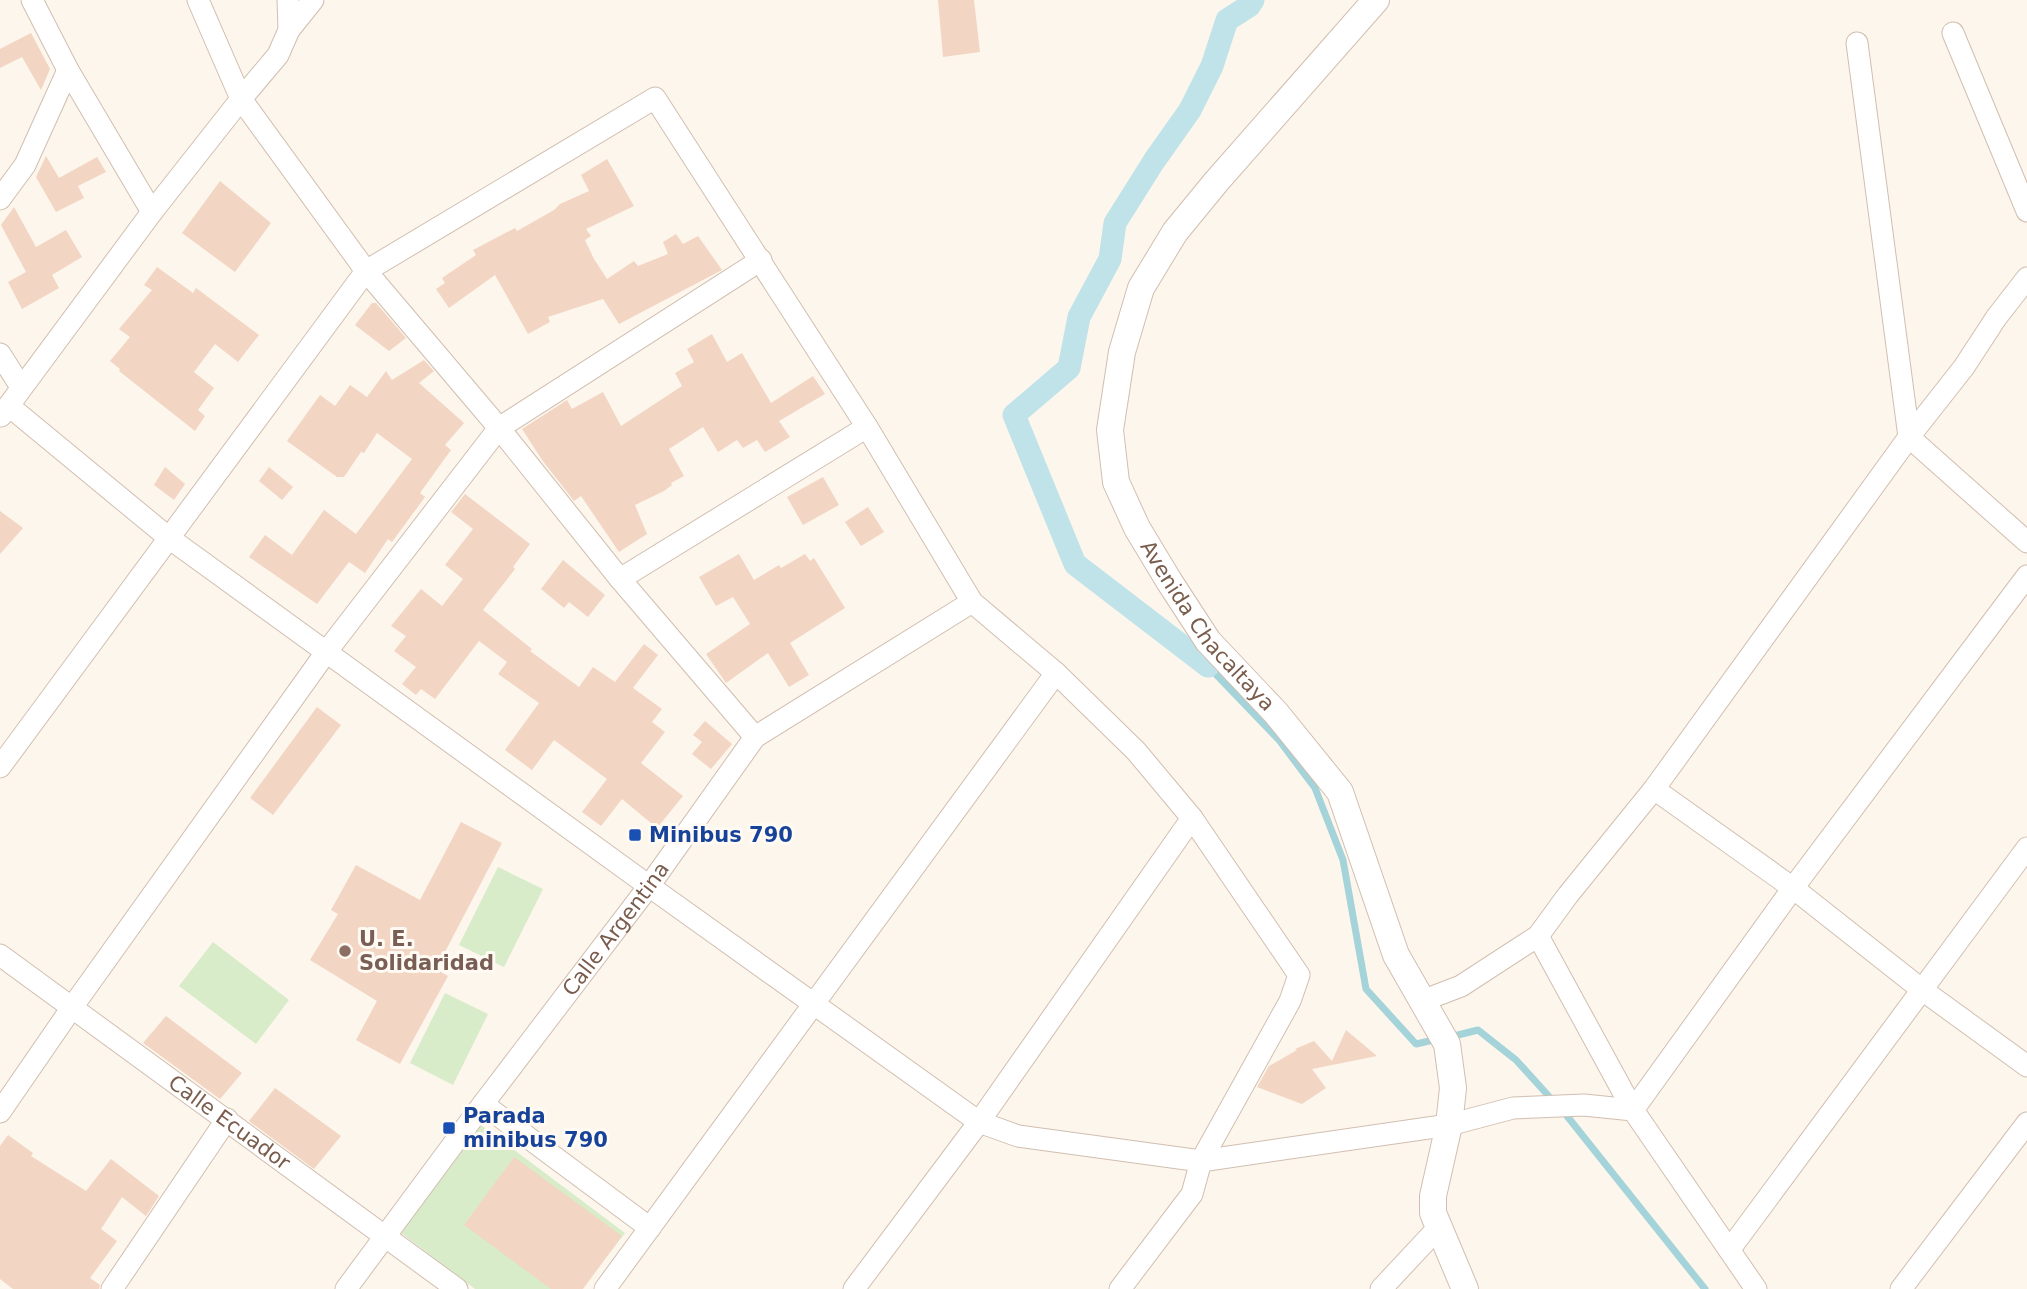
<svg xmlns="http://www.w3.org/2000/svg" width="2027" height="1289" font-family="'DejaVu Sans',sans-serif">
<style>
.green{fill:#d8ecc9}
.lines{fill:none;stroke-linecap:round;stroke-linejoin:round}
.stream{stroke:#a5d3da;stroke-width:7}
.canal{stroke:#bfe3e8;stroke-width:23}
.building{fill:#f3d5c3}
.minor-casing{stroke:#d1beb0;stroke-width:23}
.tertiary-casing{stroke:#d1beb0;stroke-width:28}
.minor{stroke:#fff;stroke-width:21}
.tertiary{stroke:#fff;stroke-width:26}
.transit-dot{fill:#1a4fb4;stroke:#fffaf3;stroke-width:2.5}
.education-dot{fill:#8d6e63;stroke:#fffaf3;stroke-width:2.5}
.labels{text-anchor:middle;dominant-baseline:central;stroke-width:6;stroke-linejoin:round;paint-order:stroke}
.street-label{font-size:21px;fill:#7a5c4d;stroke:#fffaf3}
.transit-label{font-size:21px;font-weight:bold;fill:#164399;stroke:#fffaf3;text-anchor:start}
.education-label{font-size:21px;font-weight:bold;fill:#785e54;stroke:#fffaf3;text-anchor:start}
</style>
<rect width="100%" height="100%" fill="#fdf6ec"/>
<!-- green -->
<g class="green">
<path d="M498 867 543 889 504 967 459 945Z"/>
<path d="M213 942 289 1000 256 1044 179 986Z"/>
<path d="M445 993 488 1014 453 1085 410 1063Z"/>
<path d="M481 1125 625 1233 582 1289H475L400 1232Z"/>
</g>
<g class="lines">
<!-- stream -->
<g class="stream">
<path d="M1208 666 1279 740 1315 788 1343 860 1366 989 1416 1044 1438 1039"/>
<path d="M1450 1037 1478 1030 1516 1060 1555 1103"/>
<path d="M1563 1111 1705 1289"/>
</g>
<!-- canal -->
<path class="canal" d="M1208 666 1075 564 1014 415 1069 368 1079 317 1110 259 1115 223 1154 161 1190 110 1212 66 1227 20 1249 6 1253 0"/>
</g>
<!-- building -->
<g class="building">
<path d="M938 0H974L980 52 943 57Z"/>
<path d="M31 33 50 69 41 90 22 57 0 68V49Z"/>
<path d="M46 156 59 178 97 157 106 172 78 186 84 198 56 212 36 177Z"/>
<path d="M607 159 634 206 586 229 591 236 585 240 594 259 607 279 634 261 638 266 668 254 663 242 676 234 683 244 698 236 722 270 619 324 603 299 548 317 550 322 528 334 495 275 449 308 436 289 445 283 442 278 476 255 473 250 515 228 517 231 554 210 560 204 589 191 581 175Z"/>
<path d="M220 181 271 223 235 272 182 233Z"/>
<path d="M14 207 36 247 66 230 82 257 52 275 59 288 22 309 8 282 26 272 1 225Z"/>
<path d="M157 267 193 293 196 288 259 335 238 362 215 344 194 372 214 388 198 410 205 416 195 431 119 371 120 369 110 361 130 337 119 329 152 290 144 285Z"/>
<path d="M372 303H376L406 338 389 351 355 325Z"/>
<path d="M712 334 727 362 742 353 771 403 813 376 825 394 779 421 790 437 765 452 757 440 743 448 737 440 718 452 703 427 669 449 684 476 671 483 672 485 664 491 635 505 647 534 619 552 581 496 574 501 542 460 522 429 567 400 572 409 603 392 621 426 682 386 675 373 694 362 687 349Z"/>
<path d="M424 360 434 371 419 383 464 423 445 445 451 450 420 493 425 497 392 542 388 539 365 573 349 562 317 604 249 557 265 535 292 555 324 510 356 534 412 459 377 433 364 453 361 452 344 477H337L287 441 320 395 335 406 350 385 367 397 386 371 392 380Z"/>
<path d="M165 467 185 484 174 500 154 485Z"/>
<path d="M269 467 293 487 282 500 259 481Z"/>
<path d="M823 477 839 505 803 525 787 497Z"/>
<path d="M465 494 530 544 513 567 515 569 483 610 532 649 530 651 579 687 593 667 615 682 644 644 658 655 633 688 662 709 652 722 665 732 641 763 683 796 657 828 622 799 601 826 582 812 607 779 554 740 532 770 505 750 539 703 498 674 507 662 479 641 435 699 421 689 416 695 402 684 416 667 394 651 406 636 391 626 421 589 442 606 463 579 445 565 473 529 451 512Z"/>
<path d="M868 507 884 532 861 546 845 522Z"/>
<path d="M0 511 23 528 0 554Z"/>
<path d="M739 554 754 580 779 565 781 568 805 554 810 561 814 558 845 608 790 643 809 675 789 687 768 653 726 683 706 654 750 624 733 597 716 606 699 577Z"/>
<path d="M563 560 605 595 588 617 569 602 564 608 541 589Z"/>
<path d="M317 707 341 725 273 815 250 798Z"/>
<path d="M705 721 732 744 711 769 692 754 702 742 693 735Z"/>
<path d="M461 822 502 843 436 969 448 976 400 1064 356 1040 377 1001 310 960 338 914 331 910 356 865 420 900Z"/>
<path d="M166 1016 242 1073 220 1099 143 1043Z"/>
<path d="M1346 1030 1377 1056 1312 1069 1326 1088 1302 1104 1257 1087 1269 1066 1297 1050 1295 1049 1314 1041 1332 1061Z"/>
<path d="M275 1088 341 1136 314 1169 249 1121Z"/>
<path d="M8 1135 33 1153 31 1156 86 1191 111 1159 159 1196 146 1216 122 1197 101 1229 117 1241 90 1278 100 1285 99 1289H13L0 1279V1146Z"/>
<path d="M514 1157 622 1236 583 1289H551L464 1225Z"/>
</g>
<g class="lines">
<!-- minor casing -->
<g class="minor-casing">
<g id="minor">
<path d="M32 0 68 70 152 212"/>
<path d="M198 0 241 99 366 271 499 428 620 579 755 737"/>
<path d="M289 30 313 0"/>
<path d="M1953 33 2027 211"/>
<path d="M1857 43 1909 437 2027 542"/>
<path d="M0 199 25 165 68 70"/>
<path d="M0 354 21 387"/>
<path d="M9 406 169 538 649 886 979 1122 1018 1136 1201 1161 1449 1125 1513 1108 1584 1105 1633 1110 1793 888 2027 576"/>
<path d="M1 416 152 212 241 99 278 55 289 30 288 0"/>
<path d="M620 579 867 427"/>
<path d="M0 767 366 271 655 98 867 427 972 602 1056 673 1136 751 1192 818 1299 975 1290 1001 1201 1161 1192 1194 1120 1289"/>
<path d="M1654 789 1793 888 1921 989 2027 1066"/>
<path d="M1538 936 1633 1110 1756 1289"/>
<path id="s1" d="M0 955 457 1289"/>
<path d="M1422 1001 1461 986 1538 936 1568 895 1654 789 1909 437 1964 367 1996 318 2027 278"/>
<path d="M483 1104 650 1228"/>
<path d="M0 1112 73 1006 327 651 499 428 761 260"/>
<path d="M1730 1249 2027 848"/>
<path d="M112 1289 227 1119"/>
<path id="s2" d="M346 1289 483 1104 649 886 755 737 972 602"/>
<path d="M605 1289 1056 673"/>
<path d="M854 1289 979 1122 1192 818"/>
<path d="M1381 1289 1438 1228"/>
<path d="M1901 1289 2027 1123"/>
</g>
</g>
<!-- tertiary casing -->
<g class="tertiary-casing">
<g id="tertiary">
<path id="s3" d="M1376 0 1216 182 1175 232 1141 288 1122 352 1110 430 1116 482 1137 528 1169 581 1208 641 1276 713 1340 792 1396 955 1447 1044 1453 1088 1449 1125 1433 1196V1213L1465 1289"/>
</g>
</g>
<!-- minor -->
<use href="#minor" class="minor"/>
<!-- tertiary -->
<use href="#tertiary" class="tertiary"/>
</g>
<!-- markers -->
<g class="transit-dot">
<rect x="628" y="828" width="14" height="14" rx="3.5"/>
<rect x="442" y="1121" width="14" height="14" rx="3.5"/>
</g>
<circle class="education-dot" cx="345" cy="951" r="7"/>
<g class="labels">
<!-- street labels -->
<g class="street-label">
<text stroke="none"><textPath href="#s3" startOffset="742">Avenida Chacaltaya</textPath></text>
<text stroke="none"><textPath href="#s2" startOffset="450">Calle Argentina</textPath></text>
<text stroke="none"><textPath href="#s1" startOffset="284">Calle Ecuador</textPath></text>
</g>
<!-- transit labels -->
<g class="transit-label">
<text x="649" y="835">Minibus 790</text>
<text x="463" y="1116">Parada<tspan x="463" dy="24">minibus 790</tspan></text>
</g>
<!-- education labels -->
<g class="education-label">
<text x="359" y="939">U. E.<tspan x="359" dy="24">Solidaridad</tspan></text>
</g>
</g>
</svg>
